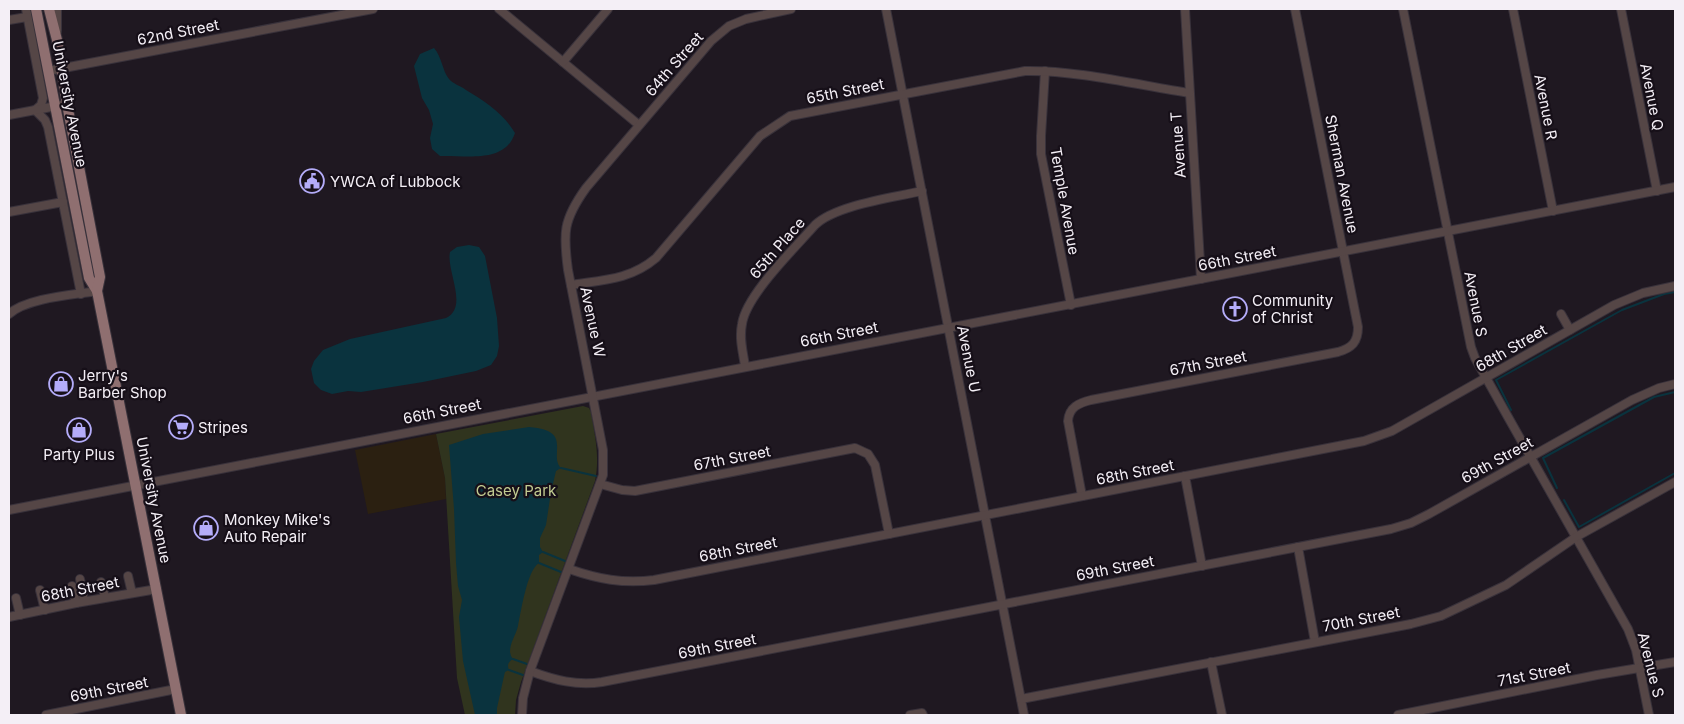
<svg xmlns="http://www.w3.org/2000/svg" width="1684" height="724" font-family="Inter,sans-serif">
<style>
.commercial{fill:#2b2011}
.green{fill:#30341e}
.water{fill:#0a333e}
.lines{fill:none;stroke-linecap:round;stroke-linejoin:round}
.stream{stroke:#0a333e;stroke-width:2}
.minor-casing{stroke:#39323b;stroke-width:10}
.major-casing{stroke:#39323b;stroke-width:12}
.minor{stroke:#554646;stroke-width:8}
.major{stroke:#8f6f70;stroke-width:10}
.labels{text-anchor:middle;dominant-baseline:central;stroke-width:4.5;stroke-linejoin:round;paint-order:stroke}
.street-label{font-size:15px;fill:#f4eff6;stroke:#160f18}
.poi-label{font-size:15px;fill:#f4eff6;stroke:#160f18;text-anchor:start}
.park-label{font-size:15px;fill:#c1cb91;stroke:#160f18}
</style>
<rect width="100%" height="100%" fill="#1f1821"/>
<!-- commercial -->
<path class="commercial" d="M436 434 445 478 446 499 368 514 355 450Z"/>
<!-- green -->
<path class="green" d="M583 406 589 408 591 412C595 436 600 457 595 481L521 682 516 700 515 715H465L457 678 445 478 436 434Z"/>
<!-- water -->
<g class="water">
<path d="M434 48C442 57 442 70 449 79 453 84 461 86 466 90 485 101 504 114 515 133 505 164 466 155 440 156L432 149 430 138 433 124 429 110 422 98 414 66 420 54Z"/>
<path d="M469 245 479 247 485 256 497 318 499 346 497 356 491 365 476 371 423 382 361 392 348 391 332 394 321 390 314 383 311 369 314 361 323 350 350 339 446 318C469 307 446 271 450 252L457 247Z"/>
<path d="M529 427C574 430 548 455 561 468L556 471 551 492 546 525 540 538V547L543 552 539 555V563C527 570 521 612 518 626 516 635 510 642 510 652 511 656 511 656 513 659 508 662 507 665 509 670L505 672 504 676 497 708V715H475L463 661 459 617 462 600 458 586 456 563 454 509 449 445 483 434Z"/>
</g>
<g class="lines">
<!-- stream -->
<g class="stream">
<path d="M1511 410 1496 380 1622 310 1664 294 1675 292"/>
<path d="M561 468 596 476"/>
<path d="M1557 488 1543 458 1654 397 1675 392"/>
<path d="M1564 500 1579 527 1675 473"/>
<path d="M543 552 565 561"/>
<path d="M539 563 561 572"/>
<path d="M513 659 527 664"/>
<path d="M509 670 523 675"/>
</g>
<!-- minor casing -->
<g class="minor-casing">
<g id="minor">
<path d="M26 9 43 98 41 105 35 110 45 120 48 127 81 294"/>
<path d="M57 9V31"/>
<path d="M499 9 639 125"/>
<path d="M886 9 1024 715"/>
<path d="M1185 9 1201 279"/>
<path d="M1403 9 1471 347 1475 358 1508 417 1628 629 1636 650 1649 715"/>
<path d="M1513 9 1553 211"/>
<path d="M1621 9 1657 191"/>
<path d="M9 20 27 17"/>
<path d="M563 62 608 9"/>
<path d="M48 71 373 9"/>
<path d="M1045 71 1041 136V154L1071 305"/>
<path d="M9 115 67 104"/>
<path d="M9 212 63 202"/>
<path d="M571 285C603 280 630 280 656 258L760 136 790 116 1025 71C1076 70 1138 85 1189 93"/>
<path d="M9 314C27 298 72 295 97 291"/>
<path d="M1561 314 1570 330"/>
<path d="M745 366C743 352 739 339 742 324 746 295 795 248 815 225 836 205 892 198 922 191"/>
<path d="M1185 476 1202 566"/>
<path d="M600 484 622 490 635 491 855 448 868 454 875 465 889 534"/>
<path d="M1082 496 1068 421C1069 407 1079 403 1091 400L1338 352C1352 348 1358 342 1358 327L1295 9"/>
<path d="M9 510 1675 187"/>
<path d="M1298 547 1315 642"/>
<path d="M569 569C598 579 623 584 654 580L1364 441 1392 431 1614 305 1643 293 1675 286"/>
<path d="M128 576 132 593"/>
<path d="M80 579 84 601"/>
<path d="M101 582 105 597"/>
<path d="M72 586 76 603"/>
<path d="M40 590 45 610"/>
<path d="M16 598 20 615"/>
<path d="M9 617 76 603 157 589"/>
<path d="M1211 662 1222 715"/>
<path d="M530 671C554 680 577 686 602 682L1391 529 1411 523 1429 514 1632 400 1659 388 1675 384"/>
<path d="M1021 699 1411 624 1441 616 1506 585 1576 537 1675 482"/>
<path d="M46 715 176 689"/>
<path d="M522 715 523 698 530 671 603 475V450L568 270C563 233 563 220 586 188L711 41 729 26 746 19 791 9"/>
<path d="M910 715 922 713 923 715"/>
<path d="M1398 715 1597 675 1675 662"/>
</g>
</g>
<!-- major casing -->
<g class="major-casing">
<g id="major">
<path d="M36 9 89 278 97 291"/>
<path d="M49 9 57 40 67 104 100 277 97 291 181 715"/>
</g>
</g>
<!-- minor -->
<use href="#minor" class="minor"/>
<!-- major -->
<use href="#major" class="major"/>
</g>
<!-- icons -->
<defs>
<g id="civic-ring" transform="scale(1.25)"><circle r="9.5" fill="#160f18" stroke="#b4acf9" stroke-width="1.5"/><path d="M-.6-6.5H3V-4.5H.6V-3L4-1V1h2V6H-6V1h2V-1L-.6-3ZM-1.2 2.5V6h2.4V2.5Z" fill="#b4acf9"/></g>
<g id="church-ring" transform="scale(1.25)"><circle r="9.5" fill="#160f18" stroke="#b4acf9" stroke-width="1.5"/><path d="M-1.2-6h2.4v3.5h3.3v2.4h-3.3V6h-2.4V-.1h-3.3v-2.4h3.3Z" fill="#b4acf9"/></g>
<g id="shop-ring" transform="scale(1.25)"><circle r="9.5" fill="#160f18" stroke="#b4acf9" stroke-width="1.5"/><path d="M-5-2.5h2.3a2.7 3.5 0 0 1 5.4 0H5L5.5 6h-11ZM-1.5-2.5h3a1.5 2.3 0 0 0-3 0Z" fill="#b4acf9"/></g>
<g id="supermarket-ring" transform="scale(1.25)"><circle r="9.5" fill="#160f18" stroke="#b4acf9" stroke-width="1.5"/><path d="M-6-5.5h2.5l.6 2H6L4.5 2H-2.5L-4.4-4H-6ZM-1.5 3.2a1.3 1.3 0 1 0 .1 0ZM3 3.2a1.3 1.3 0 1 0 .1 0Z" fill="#b4acf9"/></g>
</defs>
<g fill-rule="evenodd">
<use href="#civic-ring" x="312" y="181"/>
<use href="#church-ring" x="1235" y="309"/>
<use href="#shop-ring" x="61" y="384"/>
<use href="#supermarket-ring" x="181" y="427"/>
<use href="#shop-ring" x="79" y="430"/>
<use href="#shop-ring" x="206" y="528"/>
</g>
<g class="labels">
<!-- street labels -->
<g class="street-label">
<text transform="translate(178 32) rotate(-11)">62nd Street</text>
<text transform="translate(674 64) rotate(-49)">64th Street</text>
<text transform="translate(845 91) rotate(-11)">65th Street</text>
<text transform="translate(1652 97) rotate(79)">Avenue Q</text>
<text transform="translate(70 104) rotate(79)">University Avenue</text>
<text transform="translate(1546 107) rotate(79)">Avenue R</text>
<text transform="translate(1178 145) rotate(-94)">Avenue T</text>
<text transform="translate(1342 174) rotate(79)">Sherman Avenue</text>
<text transform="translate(1065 201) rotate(80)">Temple Avenue</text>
<text transform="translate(777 248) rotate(-49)">65th Place</text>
<text transform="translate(1237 258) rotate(-11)">66th Street</text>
<text transform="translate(1476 304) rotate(79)">Avenue S</text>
<text transform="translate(593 322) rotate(78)">Avenue W</text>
<text transform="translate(839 334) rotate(-11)">66th Street</text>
<text transform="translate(1511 348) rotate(-30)">68th Street</text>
<text transform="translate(969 359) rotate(79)">Avenue U</text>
<text transform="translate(1208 363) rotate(-11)">67th Street</text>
<text transform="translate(442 411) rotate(-11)">66th Street</text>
<text transform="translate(732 458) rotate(-11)">67th Street</text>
<text transform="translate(1497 460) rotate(-29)">69th Street</text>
<text transform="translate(1135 472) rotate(-11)">68th Street</text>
<text transform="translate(154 500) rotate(79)">University Avenue</text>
<text transform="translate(738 549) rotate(-11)">68th Street</text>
<text transform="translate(1115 568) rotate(-11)">69th Street</text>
<text transform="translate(80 589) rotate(-11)">68th Street</text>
<text transform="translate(1361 619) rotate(-11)">70th Street</text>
<text transform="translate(717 646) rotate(-11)">69th Street</text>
<text transform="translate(1651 665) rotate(76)">Avenue S</text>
<text transform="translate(1534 674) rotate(-11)">71st Street</text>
<text transform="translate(109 689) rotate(-11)">69th Street</text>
</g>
<!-- poi labels -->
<g class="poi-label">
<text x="330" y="181">YWCA of Lubbock</text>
<text x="1252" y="300">Community<tspan x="1252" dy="17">of Christ</tspan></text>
<text x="78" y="375">Jerry's<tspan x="78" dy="17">Barber Shop</tspan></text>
<text x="198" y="427">Stripes</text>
<text x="79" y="454" text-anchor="middle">Party Plus</text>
<text x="224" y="519">Monkey Mike's<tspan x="224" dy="17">Auto Repair</tspan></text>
</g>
<!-- park labels -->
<g class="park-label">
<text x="516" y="490">Casey Park</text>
</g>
</g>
<!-- border -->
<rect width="1684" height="724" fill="none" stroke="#f4eff6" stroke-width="20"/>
</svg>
